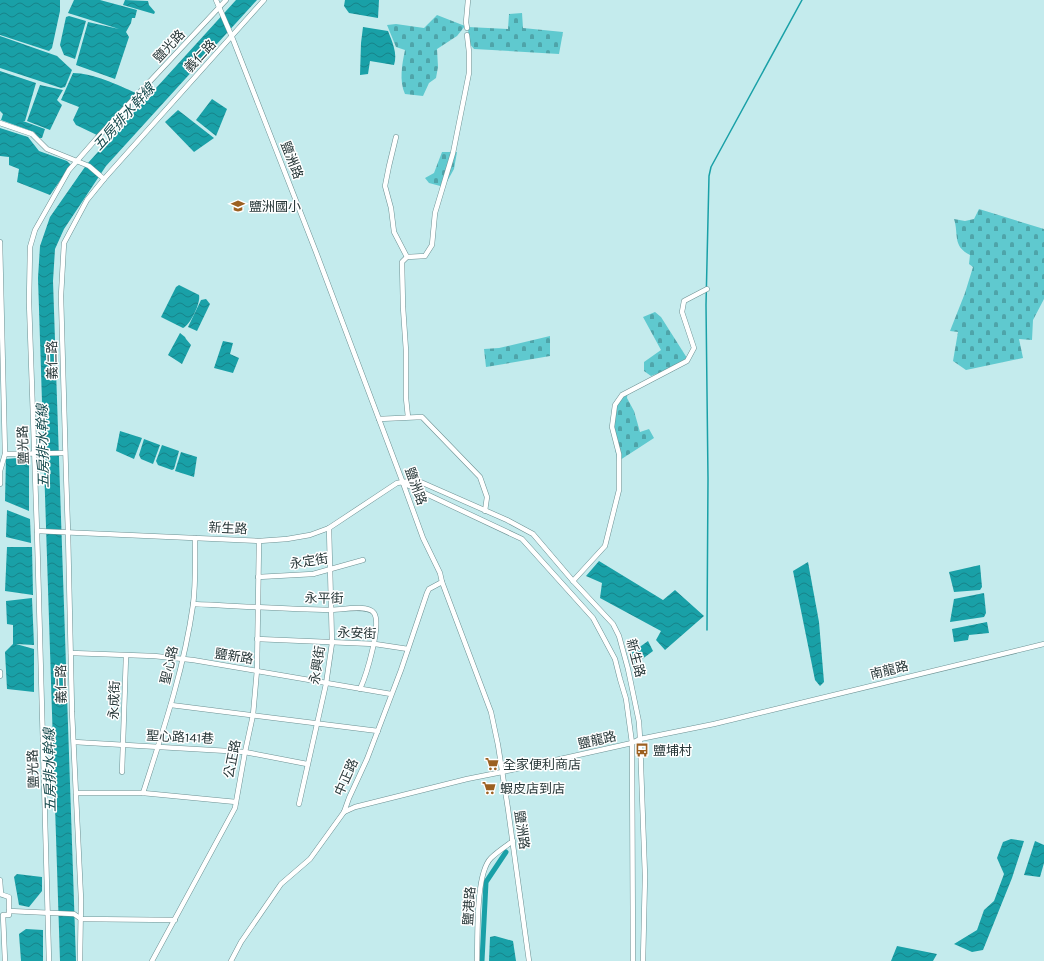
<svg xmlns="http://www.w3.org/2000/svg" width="1044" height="961" font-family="Karla,'Noto Sans TC',sans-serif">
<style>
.cemetery{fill:url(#cemetery-stones)}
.water{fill:url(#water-waves)}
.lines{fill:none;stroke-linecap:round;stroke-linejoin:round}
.stream{stroke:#19a0a7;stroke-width:1.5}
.canal{stroke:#19a0a7;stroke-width:5}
.minor-casing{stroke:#6d9193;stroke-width:5.5}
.minor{stroke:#fff;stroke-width:4.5}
.labels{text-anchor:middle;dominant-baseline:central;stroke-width:3;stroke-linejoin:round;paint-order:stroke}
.street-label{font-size:13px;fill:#263637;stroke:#fff}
.poi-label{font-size:13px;fill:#263637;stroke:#fff;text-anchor:start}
.water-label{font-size:14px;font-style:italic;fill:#174b4e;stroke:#fff}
</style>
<defs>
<pattern id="cemetery-stones" width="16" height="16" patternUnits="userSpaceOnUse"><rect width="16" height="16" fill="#5fc9cf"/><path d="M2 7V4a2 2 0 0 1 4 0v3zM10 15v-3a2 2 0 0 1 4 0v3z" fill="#4ea4a9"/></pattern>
<pattern id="water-waves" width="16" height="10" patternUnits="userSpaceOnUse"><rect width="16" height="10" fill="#19a0a7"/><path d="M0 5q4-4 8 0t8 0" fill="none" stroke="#168389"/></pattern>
</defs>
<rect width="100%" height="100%" fill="#c4ebed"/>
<!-- cemetery -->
<g class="cemetery">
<path d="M522 13 523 28 563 32 559 54 474 49 469 43 468 27 508 29 509 14Z"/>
<path d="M437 15 465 26 457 36 437 49 438 67 436 78 429 83 423 96 405 94C399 81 402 64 405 50L396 47 387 25 396 24 424 28Z"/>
<path d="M442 152H457L454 169 444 187 429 183 425 178 434 173Z"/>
<path d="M979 209 1044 229V299L1033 320 1032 340 1019 339 1023 358 966 370 953 361 958 332 950 331 965 293 973 267 969 264 970 255C952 246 959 234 954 219L965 221 974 219Z"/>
<path d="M655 312 661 317 687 358 672 368 651 376 644 371V362L661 350 643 317Z"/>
<path d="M550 336V356L486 367 484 349 499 348Z"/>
<path d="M628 389 627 398 634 411 640 432 649 429 654 438 617 462 612 422 614 404Z"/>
</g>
<!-- water -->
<g class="water">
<path d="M0 0H60V11L52 48 49 51 0 35Z"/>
<path d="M74 0H100L137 10 135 18H132L131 23 126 32 129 37 115 79 76 65 88 22 119 29 68 13Z"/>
<path d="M125 0 148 1 149 5 155 12 154 14 123 5Z"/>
<path d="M236 0H257L106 166 64 229 55 249 53 281 76 961H60L38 278 40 246 50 217 87 164Z"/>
<path d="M345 0H379L378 18 349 13 344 6Z"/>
<path d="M69 16 86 21 75 59 64 55 60 45 66 17Z"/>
<path d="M363 27 388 31C392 41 398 54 394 65L370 61 368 74 360 75 361 43Z"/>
<path d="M0 36 57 56 72 70 65 87 61 88 0 68Z"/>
<path d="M0 71 36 83 25 121H23L45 129 42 138H39L34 132 1 120 3 114 0 111Z"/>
<path d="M73 73C93 73 118 85 136 93L99 136 76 125 73 120 79 107 61 100Z"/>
<path d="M40 85 63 90 57 100 62 105 50 130 27 121Z"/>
<path d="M212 99 227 109 216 136 196 120Z"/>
<path d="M178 110 214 138 194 152 165 122Z"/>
<path d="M0 128 28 137 39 151 67 161 71 165 50 195 17 182 19 169 9 165V157L0 156Z"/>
<path d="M179 285 199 295C201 303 190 325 183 328L161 317 176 287Z"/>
<path d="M206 299 210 304 197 331 188 327 201 300Z"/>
<path d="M180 333 185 337 186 339 191 345 182 364 168 355Z"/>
<path d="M223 341 233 343 230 354 239 358 233 373 214 368Z"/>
<path d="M120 431 142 438 134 459 116 451Z"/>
<path d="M144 439 160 445 153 464 141 459 139 455Z"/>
<path d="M162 445 179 451 174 469 172 470 158 465 156 461Z"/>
<path d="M181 452 197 457 194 477 175 471Z"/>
<path d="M29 457V511L5 501 6 459Z"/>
<path d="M7 510 30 519 31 543 6 537Z"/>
<path d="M7 547H32L33 595 5 591Z"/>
<path d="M599 561 663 600 675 590 704 616 665 650 656 640 661 631 600 598 602 583 586 576Z"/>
<path d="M808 562 819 622 824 682 820 686 815 680 793 571Z"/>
<path d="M980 565 982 587 980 590 954 592 949 572Z"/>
<path d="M984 593 986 613 984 617 950 622 954 599Z"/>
<path d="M32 598 34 645 16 644 34 649V692L7 689 5 652 13 644V625L7 624 6 601Z"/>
<path d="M987 622 989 633 969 635 968 640 954 642 952 629Z"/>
<path d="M648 641 653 651 633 666 630 654Z"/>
<path d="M1011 839 1024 841 1012 878 983 950 972 952 954 944 977 930 984 910 994 901 1004 874 997 858 1003 842Z"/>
<path d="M1035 841 1044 845V863L1040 877 1024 875Z"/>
<path d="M17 874 42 877V891L29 907 19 905 14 877Z"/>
<path d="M26 929 43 930V961H21L19 934Z"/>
<path d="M495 936 513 941 516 961H489L490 937Z"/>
<path d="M897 946 937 954 933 961H891Z"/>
</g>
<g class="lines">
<!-- stream -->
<path class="stream" d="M707 630 708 479 706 305 709 176 711 167 802 0"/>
<!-- canal -->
<path class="canal" d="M482 961 486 882 506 852"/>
<!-- minor casing -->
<g class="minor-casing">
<g id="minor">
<path d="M216 0 232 37 316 252 403 483 423 538 440 573 442 582 491 712 498 745 508 809 529 961"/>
<path d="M467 28 466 22 468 0"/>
<path d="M0 123 32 134 47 149 89 166 104 179"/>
<path d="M396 137 389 166 385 186 391 208 394 232 407 257"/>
<path d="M0 242 5 454 0 471V484"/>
<path d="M408 417 406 398V351L403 307 402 262 407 257 425 256 432 245 435 213 453 153 469 73V52L467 35"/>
<path d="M379 419 422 417 480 477 487 497 485 511"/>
<path d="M5 454 65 453"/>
<path d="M403 483 522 539 593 618 615 659 620 679 626 699 632 743 633 961"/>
<path d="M37 531 259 541 287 539 310 535 329 528 397 483 416 480 507 520 533 534 573 581 613 624 619 636 628 669 639 722 640 739 645 876 643 961"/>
<path d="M258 577 313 574 363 560"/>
<path d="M573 581 605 546 619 490V454L612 427 615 405 622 395 687 361 694 348 682 312 684 301 707 289"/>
<path d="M193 604C238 606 284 609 330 610 340 610 368 604 374 613 382 625 366 676 360 689"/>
<path d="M257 639 375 644 408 649"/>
<path d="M71 653 154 656 193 660 391 694"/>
<path d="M0 672V676"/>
<path d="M171 705 378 731"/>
<path d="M74 742 245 752 307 764"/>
<path d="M122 772 126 656"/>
<path d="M76 793H143L236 802"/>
<path d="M143 793C163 731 184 669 193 605 196 583 195 560 195 538"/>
<path d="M299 804 326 684 332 643 329 528"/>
<path d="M344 812 355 807 467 779 502 772 632 743 640 739 714 724 1044 644"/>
<path d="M0 880 1 894"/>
<path d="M0 894 9 897V911L74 914 81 919 175 920"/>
<path d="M5 961 3 915H9V911"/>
<path d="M49 961 37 531 29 302 30 247 35 230 69 170 97 138 226 0"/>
<path d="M80 961 81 899 72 712 68 532 66 473 61 296 64 243 87 200 104 179 264 0"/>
<path d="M152 961 235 808 245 752 253 715 257 670 259 541"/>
<path d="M231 961 241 942 281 884 310 859 344 812 349 798 367 759 401 670 427 593 429 589 442 582"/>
<path d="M477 961C478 938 475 874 491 858 497 852 506 846 513 841"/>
</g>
</g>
<!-- minor -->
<use href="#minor" class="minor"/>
</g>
<!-- icons -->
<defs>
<g id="school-bare" transform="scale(1.08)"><path d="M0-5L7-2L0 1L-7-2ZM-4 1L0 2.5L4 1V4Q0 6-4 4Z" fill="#9c6021" stroke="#fff" stroke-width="2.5" paint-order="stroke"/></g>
<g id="bus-bare" transform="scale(1.08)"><path d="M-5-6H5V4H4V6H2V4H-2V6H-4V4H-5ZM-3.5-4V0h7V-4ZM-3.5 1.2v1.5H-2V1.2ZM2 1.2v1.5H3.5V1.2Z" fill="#9c6021" stroke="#fff" stroke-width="2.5" paint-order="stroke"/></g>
<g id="supermarket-bare" transform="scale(1.08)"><path d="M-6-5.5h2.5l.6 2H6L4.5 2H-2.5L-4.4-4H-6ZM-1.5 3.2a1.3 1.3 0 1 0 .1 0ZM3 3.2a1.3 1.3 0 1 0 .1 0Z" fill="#9c6021" stroke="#fff" stroke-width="2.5" paint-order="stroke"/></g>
</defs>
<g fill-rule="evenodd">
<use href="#school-bare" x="238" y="206"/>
<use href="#bus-bare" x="642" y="750"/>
<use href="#supermarket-bare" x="492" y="764"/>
<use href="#supermarket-bare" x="489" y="788"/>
</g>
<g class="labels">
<!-- street labels -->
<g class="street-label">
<text transform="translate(169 46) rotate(-47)">鹽光路</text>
<text transform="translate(200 56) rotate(-47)">義仁路</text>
<text transform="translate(292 160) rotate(69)">鹽洲路</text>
<text transform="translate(52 360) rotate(-91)">義仁路</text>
<text transform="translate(23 445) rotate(-92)">鹽光路</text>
<text transform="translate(416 486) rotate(70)">鹽洲路</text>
<text transform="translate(228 528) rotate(3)">新生路</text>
<text transform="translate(309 561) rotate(-9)">永定街</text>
<text transform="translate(324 598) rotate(1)">永平街</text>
<text transform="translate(357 633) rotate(2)">永安街</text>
<text transform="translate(234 656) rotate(9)">鹽新路</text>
<text transform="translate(636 658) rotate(75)">新生路</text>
<text transform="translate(169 665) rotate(-77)">聖心路</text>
<text transform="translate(317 665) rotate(-81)">永興街</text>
<text transform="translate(889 670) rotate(-14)">南龍路</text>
<text transform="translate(61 684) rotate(-91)">義仁路</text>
<text transform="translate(114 700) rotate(-88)">永成街</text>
<text transform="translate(180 737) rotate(3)">聖心路141巷</text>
<text transform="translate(597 740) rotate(-13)">鹽龍路</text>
<text transform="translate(232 759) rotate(-79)">公正路</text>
<text transform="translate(33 769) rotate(-92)">鹽光路</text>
<text transform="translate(346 777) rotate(-66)">中正路</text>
<text transform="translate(522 830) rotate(82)">鹽洲路</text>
<text transform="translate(469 906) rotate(-86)">鹽港路</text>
</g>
<!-- poi labels -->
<g class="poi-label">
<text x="249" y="206">鹽洲國小</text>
<text x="653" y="750">鹽埔村</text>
<text x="503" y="764">全家便利商店</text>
<text x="500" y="788">蝦皮店到店</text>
</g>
<!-- water labels -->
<g class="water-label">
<text transform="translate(124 117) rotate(-48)">五房排水幹線</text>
<text transform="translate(43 446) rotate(-91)">五房排水幹線</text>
<text transform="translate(50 770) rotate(-91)">五房排水幹線</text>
</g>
</g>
</svg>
